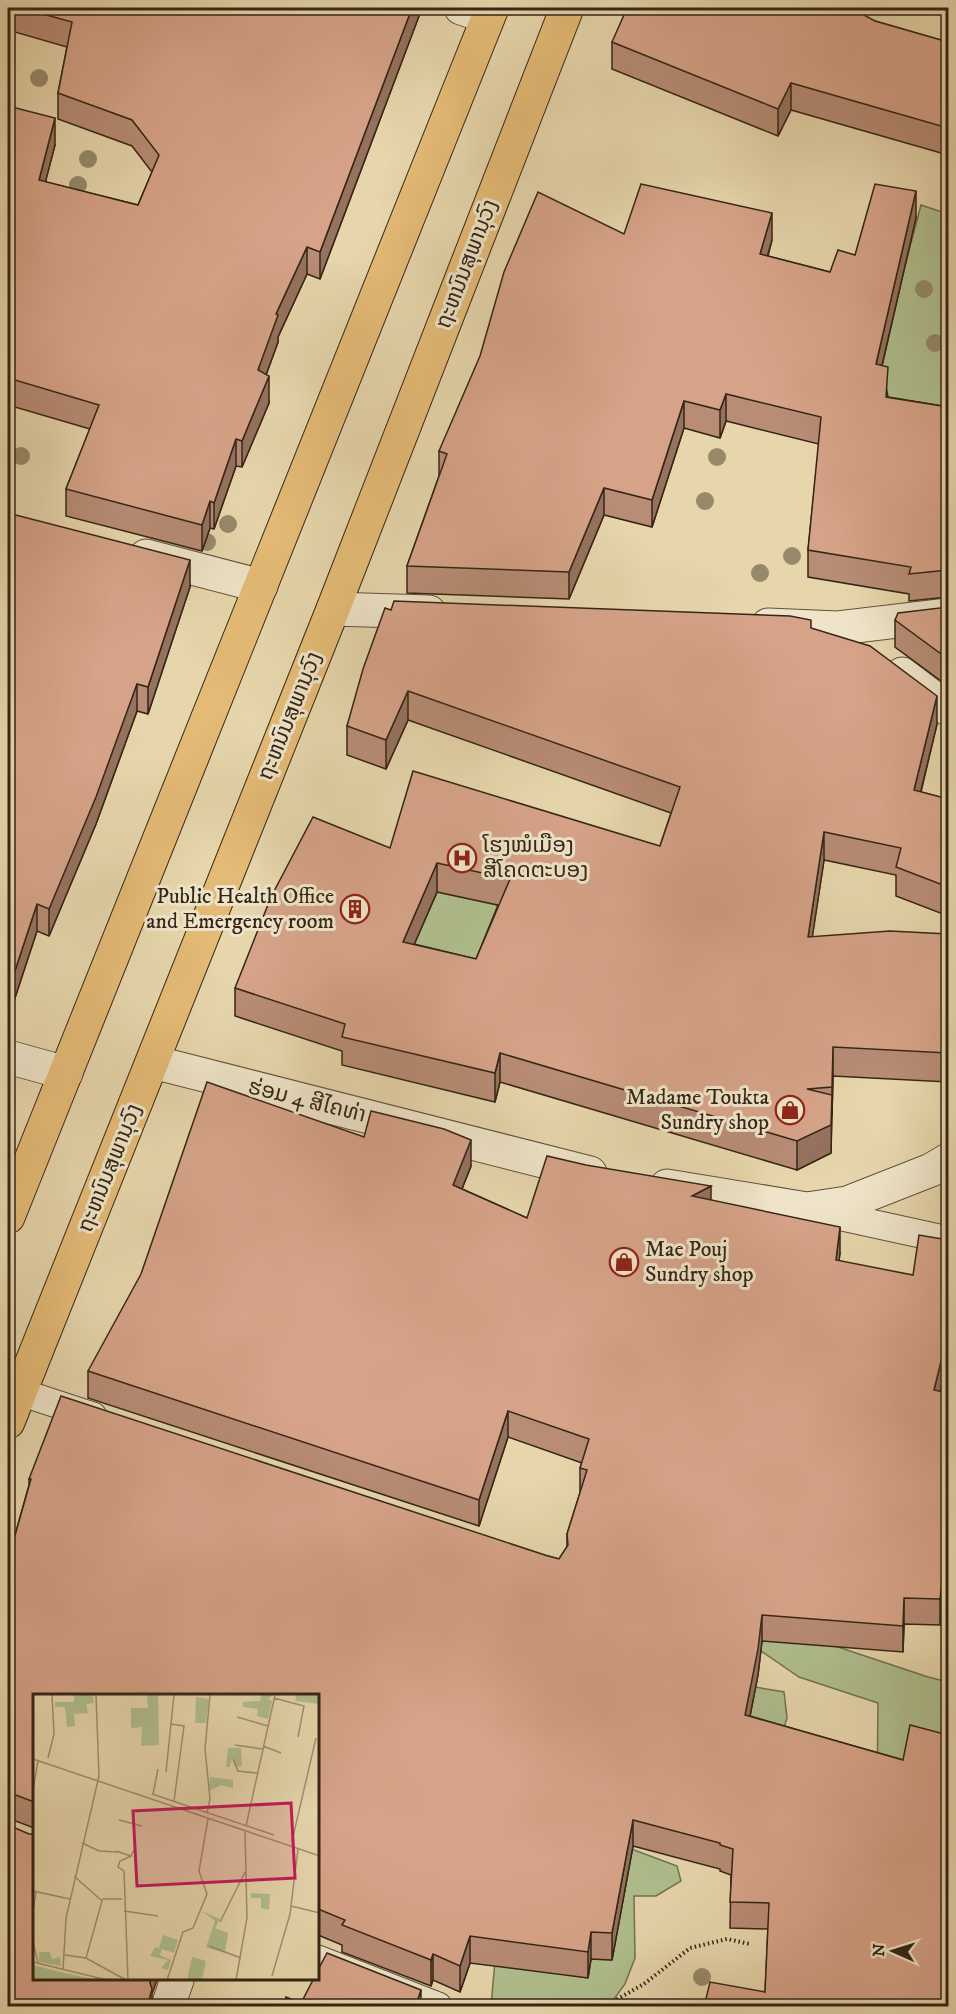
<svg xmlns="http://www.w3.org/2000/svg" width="956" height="2014" font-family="'IM FELL DW Pica','Noto Sans Lao',serif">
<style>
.green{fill:#b0bf8e;stroke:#727252;stroke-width:1.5}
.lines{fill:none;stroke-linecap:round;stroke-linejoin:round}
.service-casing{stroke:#61523c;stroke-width:29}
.minor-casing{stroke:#61523c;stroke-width:35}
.trunk-casing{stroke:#342616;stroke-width:35}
.path{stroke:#342616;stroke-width:4;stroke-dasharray:1.5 3;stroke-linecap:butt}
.service{stroke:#efe4c9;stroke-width:27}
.minor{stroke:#efe4c9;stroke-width:33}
.trunk{stroke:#e4bb76;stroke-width:33}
.tree{fill:#968a6a}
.wall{fill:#b88c75;stroke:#342616;stroke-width:1.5;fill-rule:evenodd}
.shaded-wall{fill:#96725f;stroke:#342616;stroke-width:1.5}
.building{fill:#d6a388;stroke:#342616;stroke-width:1.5;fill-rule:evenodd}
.labels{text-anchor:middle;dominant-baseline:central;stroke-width:6;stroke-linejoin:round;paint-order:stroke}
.street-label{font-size:22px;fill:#342616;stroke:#efe4c9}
.poi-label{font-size:22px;fill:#342616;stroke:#efe4c9;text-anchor:start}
.inset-road{fill:none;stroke:#9f9070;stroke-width:1.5}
.view{fill:#c2185b;fill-opacity:0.15;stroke:#c2185b;stroke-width:3}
.inset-edge{fill:none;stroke:#342616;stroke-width:3}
</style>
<rect width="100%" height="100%" fill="#e7d6ac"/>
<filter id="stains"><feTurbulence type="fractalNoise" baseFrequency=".00333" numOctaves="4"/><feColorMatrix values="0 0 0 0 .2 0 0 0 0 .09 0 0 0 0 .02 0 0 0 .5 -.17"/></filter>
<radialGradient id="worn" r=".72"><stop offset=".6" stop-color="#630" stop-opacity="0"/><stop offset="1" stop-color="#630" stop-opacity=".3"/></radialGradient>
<!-- green -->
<g class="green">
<path d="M921 205 948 214V434L876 391 900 285Z"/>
<path d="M437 892 510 908 484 969 408 959Z"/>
<path d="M784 1629 928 1677 948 1682V1761L877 1793 878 1703 799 1677 761 1651 754 1636Z"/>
<path d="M755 1687 784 1692 787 1718 782 1734 743 1755Z"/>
<path d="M618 1844 677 1866 681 1881 656 1896H634L635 1958 625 1984 609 2006H491L495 1961 587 1978 591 1959 611 1960Z"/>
</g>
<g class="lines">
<!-- service casing -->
<g class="service-casing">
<g id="service">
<path d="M815 1211 948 1240"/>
<path d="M20 1392 93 1416"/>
<path d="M318 1959 438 2006"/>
</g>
</g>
<!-- minor casing -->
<g class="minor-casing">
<g id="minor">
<path d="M461 8 488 17"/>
<path d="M146 556 261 586"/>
<path d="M333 609 429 612"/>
<path d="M768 625 838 628 948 615"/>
<path d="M902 674 948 709"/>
<path d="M8 1057 66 1073"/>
<path d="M153 1062 590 1173"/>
<path d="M667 1186 807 1209 847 1203 931 1170 948 1160"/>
<path d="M168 2006 177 1980"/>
</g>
</g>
<!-- trunk casing -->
<g class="trunk-casing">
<g id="trunk">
<path d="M8 1217 492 8"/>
<path d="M8 1422 333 609 567 8"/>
</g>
</g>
<!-- path -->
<path class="path" d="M605 2006 644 1984 690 1948 727 1939 750 1944"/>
<!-- service -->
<use href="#service" class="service"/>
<!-- minor -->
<use href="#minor" class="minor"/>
<!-- trunk -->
<use href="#trunk" class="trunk"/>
</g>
<!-- trees -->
<g class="tree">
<circle cx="39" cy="78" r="9"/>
<circle cx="88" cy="159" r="9"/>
<circle cx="78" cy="185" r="9"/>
<circle cx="924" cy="289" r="9"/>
<circle cx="935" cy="343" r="9"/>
<circle cx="21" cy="456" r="9"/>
<circle cx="717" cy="457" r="9"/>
<circle cx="705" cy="501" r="9"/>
<circle cx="228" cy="524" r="9"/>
<circle cx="207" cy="542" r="9"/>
<circle cx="792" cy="556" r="9"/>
<circle cx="760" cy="573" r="9"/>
<circle cx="702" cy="1977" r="9"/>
</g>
<!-- wall -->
<g class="wall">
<path d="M8 8H422L320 279 307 274 278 337V342L266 375 269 403 242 467 236 466 214 529 210 528 202 551 66 516V489L90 429 8 405V106L55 145 45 182 138 205 152 172 132 146 58 119V93L67 47 8 30Z"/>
<path d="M875 21 948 42V155L791 110 778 136 612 69V42Z"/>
<path d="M916 218 882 366 888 397 948 407V597L909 601V594L808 577V550L819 444 726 421 720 438 684 428 652 527 604 515 569 599 407 593V566L439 476V451L624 234 772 240 768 256 830 272 855 255Z"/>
<path d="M8 513 190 587 148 714 137 711 96 824 49 936 37 931 8 1019Z"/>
<path d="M948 607V686L895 647V620Z"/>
<path d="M391 610 811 628 937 724 921 792 948 799V916L896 896V875L824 860 812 937 948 934V1082L833 1076 831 1153 797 1170 500 1082 495 1102 342 1065V1051L235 1016V988L390 848 660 846 671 813 408 720 386 769 347 755V726ZM437 892 498 905 476 959 414 944Z"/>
<path d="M364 1137 471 1166 462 1189 527 1218 711 1200 840 1253 839 1260 940 1391 948 1393V1573H946L940 1625 904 1624 903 1652 762 1641 758 1675 750 1716 903 1760 948 1735 765 1992 768 1929 730 1928 731 1875 720 1871V1869L633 1846 612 1960 591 1959 588 1978 470 1963 460 1992 433 1980 431 1986 342 1952V1945L318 1935V1696H34V1828L13 1820H8V1560L29 1485V1479L548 1556 559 1559 567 1547V1534L580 1493V1468L582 1463 508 1437 479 1526 88 1398V1371Z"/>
</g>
<!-- shaded-wall -->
<g class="shaded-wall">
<path d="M412 8H422L320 279V252Z"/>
<path d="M791 83V110L778 136V109Z"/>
<path d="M55 118V145L39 207V180Z"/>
<path d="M916 191V218L876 391V364Z"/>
<path d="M772 213V240L760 281V254Z"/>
<path d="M307 247V274L278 337V342L258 397V370L276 314Z"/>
<path d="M269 376V403L242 467V441Z"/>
<path d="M726 394V421L720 438V410Z"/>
<path d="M684 401V428L652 527V500Z"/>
<path d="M236 439V466L214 529V503Z"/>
<path d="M604 488V515L569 599V572Z"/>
<path d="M210 501V528L202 551V525Z"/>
<path d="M190 560V587L148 714V687Z"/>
<path d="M137 684V711L96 824 49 936V909Z"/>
<path d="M408 691V720L386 769V740Z"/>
<path d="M937 696V724L914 819V790Z"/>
<path d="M824 832V860L808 966V937Z"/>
<path d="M437 863V892L403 970V942Z"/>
<path d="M37 904V931L8 1019V992Z"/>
<path d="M833 1047V1076L832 1116V1087Z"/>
<path d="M500 1053V1082L495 1102V1073Z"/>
<path d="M832 1095 831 1153 797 1170V1141Z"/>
<path d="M471 1140V1166L453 1211V1185Z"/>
<path d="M711 1186V1213L692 1196Z"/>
<path d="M840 1227V1253L836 1286V1260Z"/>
<path d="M948 1333V1359L934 1416V1390Z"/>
<path d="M508 1411V1437L479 1526V1500Z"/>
<path d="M946 1546V1573L940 1625V1599Z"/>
<path d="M904 1598V1624L903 1652V1626Z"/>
<path d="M762 1615V1641L758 1675 745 1741V1715Z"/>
<path d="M633 1820V1846L612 1960V1933Z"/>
<path d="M591 1932V1959L588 1978V1952Z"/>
<path d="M470 1936V1963L460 1992V1966Z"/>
<path d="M433 1954V1980L431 1986V1960Z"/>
<path d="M150 1980H157L152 1994V2007H147Z"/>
<path d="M421 1990V2007H415Z"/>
</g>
<!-- building -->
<g class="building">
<path d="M21 8H412L320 252 307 247 276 314 278 315 258 370 269 376 242 441 236 439 214 503 210 501 202 525 66 489 99 405 8 378V106L55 118 39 180 138 205 159 155 132 120 58 93 72 22Z"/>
<path d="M627 8H851L875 21 948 42V128L791 83 778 109 612 42Z"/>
<path d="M641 184 772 213 760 254 830 272 838 250 855 255 875 184 916 191 876 364 888 367 886 397 948 407V570L909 574 911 567 808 550 821 417 726 394 720 410 684 401 652 500 604 488 569 572 407 566 447 454 439 451 480 356 504 272 538 192 624 234Z"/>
<path d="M8 513 190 560 148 687 137 684 96 797 49 909 37 904 8 992Z"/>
<path d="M394 601 790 616 811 620V628L870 646 937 696 914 790 948 799V887L896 867 901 848 824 832 808 937 890 931 948 934V1053L833 1047 832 1087 807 1089 832 1095 831 1125 797 1141 500 1053 495 1073 342 1037 345 1024 235 988 271 897 313 817 390 848 413 771 660 846 680 787 408 691 386 740 347 726 363 669 385 608 391 610ZM437 863 510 879 476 959 403 942Z"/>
<path d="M948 607V659L895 620 898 613Z"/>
<path d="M207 1082 364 1137 371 1111 444 1129 471 1140 453 1185 527 1218 547 1156 586 1165 711 1186 692 1196 840 1227 836 1260 913 1275 919 1235 948 1240V1333L934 1390 948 1393V1547L946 1546 940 1599 904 1598 903 1626 762 1615 758 1649 745 1715 903 1760 910 1725 948 1735V2007H704L710 1982 765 1992 769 1903 730 1902 733 1849 720 1845V1843L633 1820 612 1933 591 1932 588 1952 470 1936 460 1966 433 1954 431 1960 342 1925 345 1920 318 1909V1696H34V1802L13 1794H8V1560L31 1479H29L61 1396 548 1556 559 1559 568 1545 567 1534 587 1470 580 1468 589 1439 508 1411 479 1500 88 1371 141 1274Z"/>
<path d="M8 1825 29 1834H34V1980H150V1983L152 1989 147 2007H8Z"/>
<path d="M327 1953 421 1990 415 2007H283L286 1997 301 2003 313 1980H318V1970Z"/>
</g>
<!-- icons -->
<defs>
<g id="hospital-ring" transform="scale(1.5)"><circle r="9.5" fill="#efe4c9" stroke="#8f2418" stroke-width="1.5"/><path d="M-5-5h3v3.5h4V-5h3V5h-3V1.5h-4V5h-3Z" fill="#8f2418"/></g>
<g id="building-ring" transform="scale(1.5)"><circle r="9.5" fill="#efe4c9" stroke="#8f2418" stroke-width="1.5"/><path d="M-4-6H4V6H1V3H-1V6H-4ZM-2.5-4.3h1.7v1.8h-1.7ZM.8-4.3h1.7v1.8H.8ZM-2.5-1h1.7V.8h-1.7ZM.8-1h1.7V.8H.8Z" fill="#8f2418"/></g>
<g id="shop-ring" transform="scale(1.5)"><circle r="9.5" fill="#efe4c9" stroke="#8f2418" stroke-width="1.5"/><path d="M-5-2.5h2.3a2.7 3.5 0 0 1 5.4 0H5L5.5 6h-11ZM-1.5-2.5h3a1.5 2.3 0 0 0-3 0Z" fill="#8f2418"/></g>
</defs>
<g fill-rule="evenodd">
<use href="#hospital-ring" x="462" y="858"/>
<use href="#building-ring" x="355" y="909"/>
<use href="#shop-ring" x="790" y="1110"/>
<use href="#shop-ring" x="624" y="1262"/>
</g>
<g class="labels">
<!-- street labels -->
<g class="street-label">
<text transform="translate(467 264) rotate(-69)">ຖະຫນົນສຸພານຸວົງ</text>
<text transform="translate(290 716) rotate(-68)">ຖະຫນົນສຸພານຸວົງ</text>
<text transform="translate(307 1101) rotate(14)">ຮ່ອມ 4 ສີໄຄທ່າ</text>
<text transform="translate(110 1168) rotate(-68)">ຖະຫນົນສຸພານຸວົງ</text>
</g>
<!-- poi labels -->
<g class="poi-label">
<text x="483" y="845">ໂຮງໝໍເມືອງ<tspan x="483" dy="25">ສີໂຄດຕະບອງ</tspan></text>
<text x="334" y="896" text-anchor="end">Public Health Office<tspan x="334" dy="25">and Emergency room</tspan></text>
<text x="769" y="1097" text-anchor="end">Madame Toukta<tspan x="769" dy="25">Sundry shop</tspan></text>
<text x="645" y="1249">Mae Pouj<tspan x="645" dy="25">Sundry shop</tspan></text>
</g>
</g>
<!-- overview -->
<g transform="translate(33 1694)">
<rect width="286" height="286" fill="#e7d6ac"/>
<path d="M41 1H60L61 9 53 10 55 19 41 20 42 32 34 33 32 13H22V8H41ZM114 1H125L126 51 108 52 109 33 98 34V14H115ZM228 1H240L235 5 239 7 235 25 224 22 225 15 210 13V8L227 7ZM263 1H286V10L262 7ZM163 3 176 5 173 29H162ZM195 54H208L209 72 202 73 199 64 197 73H193ZM177 83 200 86V94L188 91 176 97ZM218 199 237 200 236 216 228 214V204H218ZM169 217 187 225 182 234 195 239 192 259 173 253 182 227ZM130 241 145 246 141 259 129 255 127 261 138 266 135 276 128 274 135 266 117 262 122 253 126 254ZM6 258H17L19 265 27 263 28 272 6 268ZM159 263 173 267 169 286H154ZM0 271 19 276 63 286H0Z" fill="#b0bf8e"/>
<path class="inset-road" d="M241 4 271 12 265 43M204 23 235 32M138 30 151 32 141 107M202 51 229 55M230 52 248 59M15 64 21 40 19 1M0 65 287 162M200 65 205 77 224 79M133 78 141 1M0 96 5 67M119 100 241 141M120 100 125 75M174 119 177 105 172 55 177 1M86 126 109 132M213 132 242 1M259 147 283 44M49 149 66 157 85 158M83 157 98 162 101 156M41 182 69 207 53 264M0 197 37 205M69 205H89M258 212 287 219M0 217 3 198M91 217 125 222M187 228 212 178M0 248 5 269M176 252 208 264M32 261 53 264 93 286M0 268 74 286M30 276 33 224 66 82 63 1M239 282 257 220 265 155M95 286 91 177 85 173 87 167 98 162M134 286 150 238 160 234 174 200 166 177 175 125M203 286 214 224 212 138"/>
<path class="view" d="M258 109 262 184 104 192 100 117Z"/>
<rect width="286" height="286" class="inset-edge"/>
</g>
<!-- margin -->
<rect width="956" height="2014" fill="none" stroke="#e7d6ac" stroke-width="30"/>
<rect x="9" y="9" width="938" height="1996" fill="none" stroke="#342616" stroke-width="3"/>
<rect x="15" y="15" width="926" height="1984" fill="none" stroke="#342616" stroke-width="1.5"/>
<!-- north arrow -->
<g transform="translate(893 1951) rotate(273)" stroke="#efe4c9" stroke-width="4.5" paint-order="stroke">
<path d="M0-4.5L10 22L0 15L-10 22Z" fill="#342616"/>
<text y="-9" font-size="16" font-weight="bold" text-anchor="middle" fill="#342616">N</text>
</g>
<rect width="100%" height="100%" filter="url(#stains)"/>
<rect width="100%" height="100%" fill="url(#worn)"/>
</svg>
